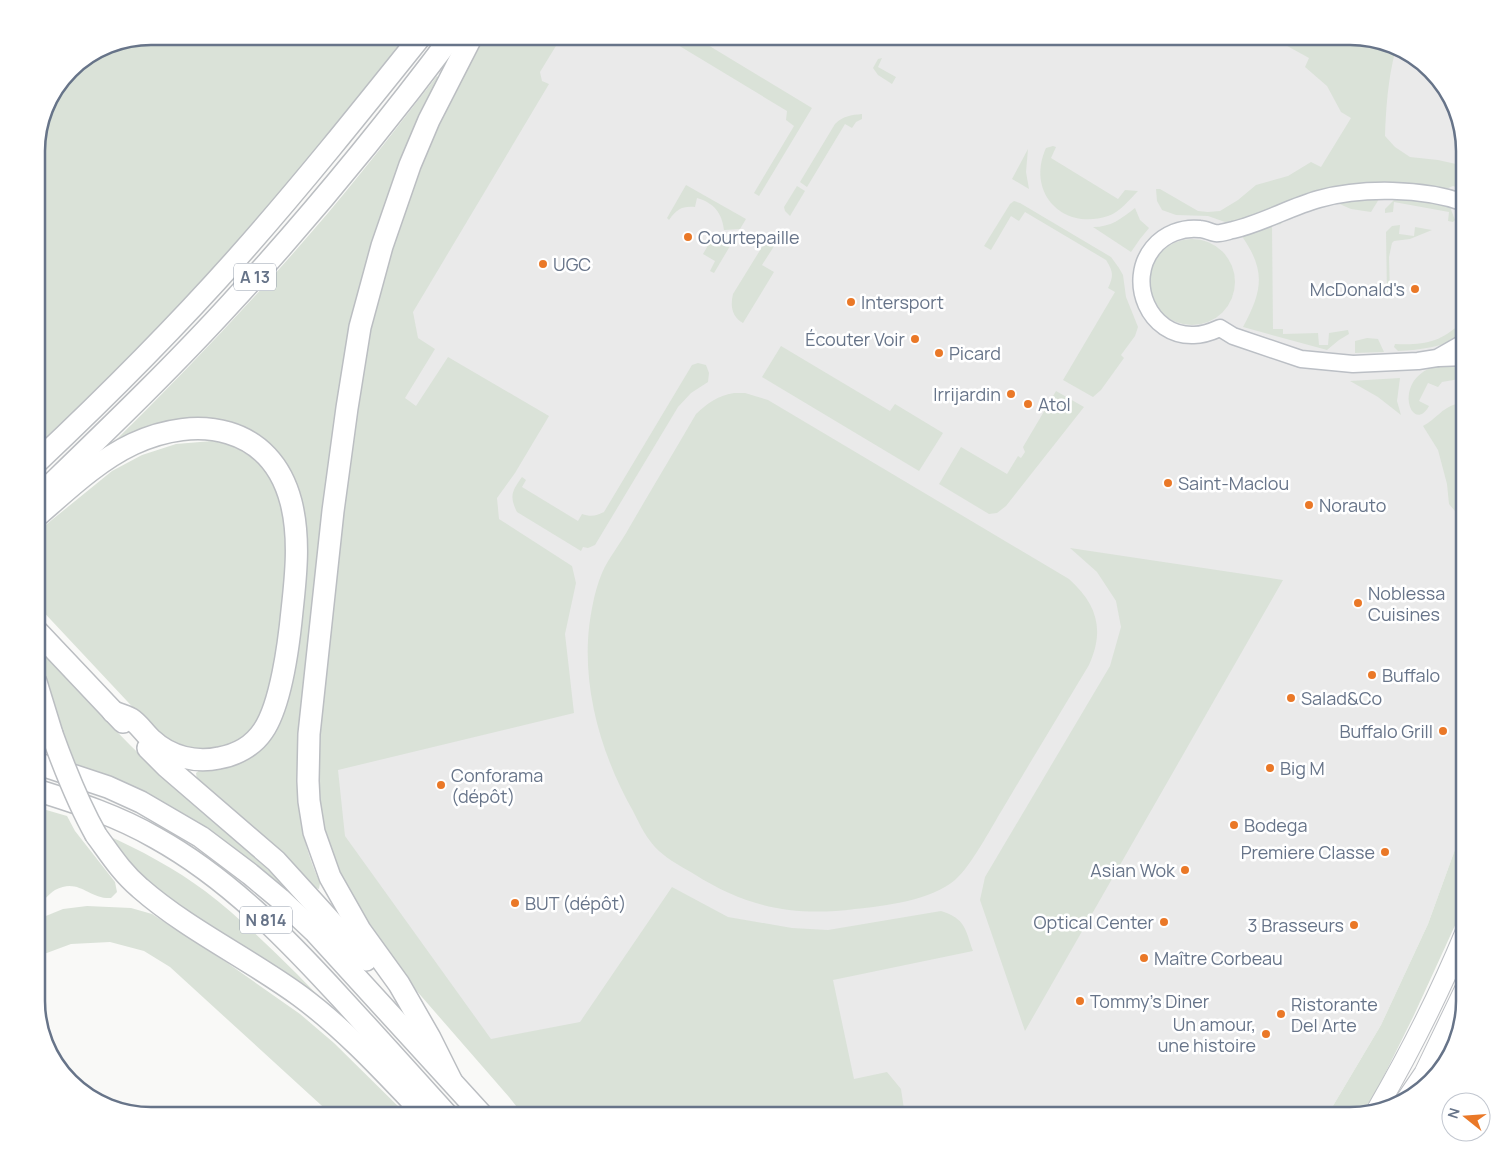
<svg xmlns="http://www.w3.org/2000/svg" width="1501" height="1152" font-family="Manrope,sans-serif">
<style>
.built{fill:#eaeaea}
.green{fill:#dae2d8}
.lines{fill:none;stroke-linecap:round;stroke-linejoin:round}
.secondary-casing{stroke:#bbbfc5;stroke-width:19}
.primary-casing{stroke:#bcbfc4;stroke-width:21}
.highway-casing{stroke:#bbbec2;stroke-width:24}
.secondary{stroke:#fff;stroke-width:16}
.primary{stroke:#fff;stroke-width:19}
.highway{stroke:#fff;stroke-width:21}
.highway-bridge-casing{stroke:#bbbec2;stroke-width:24;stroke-linecap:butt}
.highway-bridge{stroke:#fff;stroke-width:21}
.poi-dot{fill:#ea7827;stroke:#fff;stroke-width:2}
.labels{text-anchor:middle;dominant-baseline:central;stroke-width:5;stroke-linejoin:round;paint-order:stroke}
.shield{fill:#fff;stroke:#959eac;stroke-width:1}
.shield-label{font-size:16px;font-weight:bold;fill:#677489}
.poi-label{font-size:18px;fill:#677489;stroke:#fff;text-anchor:start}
.rim{fill:none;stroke:#677489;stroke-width:2.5}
</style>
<rect width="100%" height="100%" fill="#f9f9f7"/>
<!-- built -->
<path class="built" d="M538 36H1350L1420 60 1453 100 1465 151V822L1428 924 1381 1025 1327 1116H575L490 1039 344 836 337 770 374 393Z"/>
<!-- green -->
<g class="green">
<path d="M151 36H408L392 58 234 249 170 317 37 448V143L48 100 75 65 107 45Z"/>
<path d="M482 36H562L540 72 542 81 549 84 413 312 418 338 435 349 405 398 416 406 448 357 549 416 515 473 497 498 499 519 572 566 576 583 565 634 574 713 338 770 345 836 491 1039 580 1022 672 887 728 917 792 928 828 930 941 911C966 919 965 929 973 951L833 980 854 1079 887 1072 901 1089 905 1116H524L509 1097 415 989 370 930 339 879 327 847 319 812 318 766 323 694 358 373 405 201 434 131Z"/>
<path d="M663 36H693L812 108 759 196 754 193 794 126 786 120 787 111Z"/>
<path d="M1269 36H1350L1395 52C1388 80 1386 107 1385 136L1395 147 1410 157 1438 160 1465 166V190L1453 186 1439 192 1404 187 1247 220 1225 222 1208 216 1176 215 1162 210 1157 201 1156 189H1160L1198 211 1208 212 1220 211 1238 200 1256 185 1288 176 1311 162 1321 167 1351 118 1341 112 1327 86 1305 67 1309 58Z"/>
<path d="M882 58 878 67 896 77 892 84 878 75 873 68 878 59Z"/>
<path d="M437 76 439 78 395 181 298 766C297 811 302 842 320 883L319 889 315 888C280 848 238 815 197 780L196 773 277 712 293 491 232 429 113 443C188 369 260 293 328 213 366 168 401 122 437 76Z"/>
<path d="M862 114V119L856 122 852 128 845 124 807 187 800 182 835 124C843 116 851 115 862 114Z"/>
<path d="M1053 146 1056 147 1051 158 1118 199 1125 190 1138 191C1129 200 1120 212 1108 216 1062 231 1026 192 1046 148Z"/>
<path d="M1028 149 1026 172 1029 189 1012 179Z"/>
<path d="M686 185 746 219 740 229 724 230C722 213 714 203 697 198L695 207C682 206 677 209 669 220L667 218Z"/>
<path d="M797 186 805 191 790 216 785 211 784 207Z"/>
<path d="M1364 199H1379L1371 212 1351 209 1335 202Z"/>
<path d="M1395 199 1421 201 1450 207 1455 220 1453 222 1448 221 1449 212 1394 202 1393 212 1385 213V209Z"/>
<path d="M1014 201 1020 203 1111 257 1119 268 1123 275 1126 297 1138 327 1135 336 1121 355 1124 358 1101 390 1093 397 1063 380 1115 292 1108 288C1114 276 1113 271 1106 260L1025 212 1019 221 1011 216 991 250 984 246 1010 204Z"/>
<path d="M1135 208 1140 220 1149 228 1140 239 1131 252 1093 227C1111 227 1121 219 1135 208Z"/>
<path d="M1285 218 1281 224 1272 226 1273 329H1283V334L1318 333 1319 345H1328L1329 333 1348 330 1349 334 1339 340 1327 350 1243 327C1263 290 1266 270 1241 235Z"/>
<path d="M1400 225 1399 234 1414 236 1415 227 1432 230 1410 239 1394 241 1392 243 1389 257 1390 295H1387L1386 232 1392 226Z"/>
<path d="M770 234 778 240 762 265 774 272 743 323C732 317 730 306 733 294Z"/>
<path d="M722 238 733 241 714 273 710 271 715 261 703 254 710 242 720 247Z"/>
<circle cx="1192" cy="282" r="43"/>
<path d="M1462 322 1465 325V336C1444 346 1421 350 1398 351L1394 347 1395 344C1424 345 1440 343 1462 322Z"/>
<path d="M1367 338 1378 339 1384 352 1355 353V341Z"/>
<path d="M781 346 890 411 895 404 943 433 919 471 762 377Z"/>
<path d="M698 363 706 365 709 373 708 382 691 393 678 407 595 545 588 548 583 547 581 551 517 512C509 496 512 491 522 477L526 480 522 487 578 521 582 514C591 517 596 516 604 512L692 365Z"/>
<path d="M1465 363V378L1442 382 1438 387 1428 383 1419 401 1429 406C1414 433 1395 391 1423 372 1430 366 1454 365 1465 363Z"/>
<path d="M1400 378 1397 401 1401 415 1378 397 1350 381Z"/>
<path d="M1056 391 1084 407 1006 506 997 513 989 514 939 484 961 447 1007 474 1018 456 1021 458 1025 452 1023 447Z"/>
<path d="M734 393H745L768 400 1069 579C1097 604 1105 630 1089 665 1060 713 1031 761 1002 810 991 828 971 866 955 880 932 900 885 906 855 909 794 917 746 907 694 874 682 867 669 860 659 851 647 840 640 825 633 811 604 760 585 699 588 640 589 621 594 591 602 573 609 557 621 543 629 528 651 490 674 452 696 414 708 403 717 396 734 393Z"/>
<path d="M1456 404 1458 413 1465 411V520L1461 518 1449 504 1447 484 1438 450 1423 426C1436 419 1442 408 1456 404Z"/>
<path d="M212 441C239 444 264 463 275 488 283 505 284 526 285 544 287 580 274 703 252 729 235 750 204 754 179 745 171 743 164 737 156 732L37 605V532L112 471 142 455 176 444Z"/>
<path d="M1070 548 1283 580 1025 1031 980 900 985 877 1110 666 1121 627 1116 601 1097 572Z"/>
<path d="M36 640C68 675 97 712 130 745 183 798 244 843 295 897L223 841 121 783 71 762 37 660Z"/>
<path d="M36 807 67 816 75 831 115 882 117 892 111 898C88 899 79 877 55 890 48 894 44 902 36 906Z"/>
<path d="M1465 822V901L1457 921 1414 1015 1375 1094 1361 1113 1350 1116H1327L1381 1025 1428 924Z"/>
<path d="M106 835C139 849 177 870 205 891 253 928 296 973 338 1016L149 885 125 860Z"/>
<path d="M87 906 131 908 152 914 226 962 300 1014 334 1043 408 1116H333L170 967 144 951 110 942 71 944 36 957V920L63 909Z"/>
</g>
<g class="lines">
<!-- secondary casing -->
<g class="secondary-casing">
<g id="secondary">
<path d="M1465 203C1423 188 1362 187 1319 199 1290 207 1263 223 1233 230 1228 231 1220 234 1215 233 1210 232 1205 229 1200 229 1183 227 1164 234 1153 248 1126 281 1149 337 1194 335 1203 335 1211 332 1220 328L1233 336 1301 359 1353 364 1418 361 1437 358 1465 342"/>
<path d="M1439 358 1465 357"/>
<path d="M1424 1073 1442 1069"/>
</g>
</g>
<!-- primary casing -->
<g class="primary-casing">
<g id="primary">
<path d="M1407 1098 1424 1073 1465 988"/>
<path d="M1377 1109C1411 1050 1439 995 1465 932"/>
</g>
</g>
<!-- highway casing -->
<g class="highway-casing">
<g id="highway">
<path d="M37 462C106 397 174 329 238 257 301 186 361 111 421 36"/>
<path d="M37 498C103 434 170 370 232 302 310 217 383 128 452 36"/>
<path d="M37 516C66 491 97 461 133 444 197 414 271 425 291 502 300 537 296 575 292 611 289 642 281 705 263 731 253 746 236 755 219 758 196 763 170 757 152 740 145 734 139 724 131 719 126 716 119 714 113 712"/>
<path d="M36 630 123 722"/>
<path d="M36 682 52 734"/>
<path d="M148 748 167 767 276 861 366 960"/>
<path d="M36 763 108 787 141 802 201 837 250 874 280 899 314 931 483 1116"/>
<path d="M36 790C78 803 118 816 156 838 228 878 286 938 341 998 377 1037 412 1076 448 1116"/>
<path d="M96 835C110 854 122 873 140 888 188 930 248 958 300 996 346 1030 386 1074 426 1116"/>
<path d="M451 1080 430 1038 399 984 360 930 330 877 314 832 309 801 308 781 309 734 333 511 347 408 360 327 382 246 410 165 429 120 472 36"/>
</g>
</g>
<!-- secondary -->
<use href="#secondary" class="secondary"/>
<!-- primary -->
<use href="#primary" class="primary"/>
<!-- highway -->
<use href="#highway" class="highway"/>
<!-- highway-bridge casing -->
<g class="highway-bridge-casing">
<path id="highway-bridge" d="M52 734C65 770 78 803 96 835"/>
</g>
<!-- highway-bridge -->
<use href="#highway-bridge" class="highway-bridge"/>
</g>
<!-- markers -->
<g class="poi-dot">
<circle cx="688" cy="237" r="5"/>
<circle cx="543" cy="264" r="5"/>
<circle cx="1415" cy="289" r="5"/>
<circle cx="851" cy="302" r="5"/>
<circle cx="915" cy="339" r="5"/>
<circle cx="939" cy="353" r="5"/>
<circle cx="1011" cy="394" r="5"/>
<circle cx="1028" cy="404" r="5"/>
<circle cx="1168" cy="483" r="5"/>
<circle cx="1309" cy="505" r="5"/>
<circle cx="1358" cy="603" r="5"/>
<circle cx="1372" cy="675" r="5"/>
<circle cx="1291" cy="698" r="5"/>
<circle cx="1443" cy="731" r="5"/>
<circle cx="1270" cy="768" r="5"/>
<circle cx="441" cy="785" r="5"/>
<circle cx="1234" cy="825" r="5"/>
<circle cx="1385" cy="852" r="5"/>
<circle cx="1185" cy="870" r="5"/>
<circle cx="515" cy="903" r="5"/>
<circle cx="1164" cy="922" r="5"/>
<circle cx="1354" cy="925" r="5"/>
<circle cx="1144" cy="958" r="5"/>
<circle cx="1080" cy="1001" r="5"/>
<circle cx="1281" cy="1014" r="5"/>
<circle cx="1266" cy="1034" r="5"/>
</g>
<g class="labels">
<!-- shield labels -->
<g class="shield">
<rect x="234" y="263.5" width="42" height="27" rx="4"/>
<rect x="240" y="906.5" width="52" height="27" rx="4"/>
</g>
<g class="shield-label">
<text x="255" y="277">A 13</text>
<text x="266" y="920">N 814</text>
</g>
<!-- poi labels -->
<g class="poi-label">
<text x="698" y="237">Courtepaille</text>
<text x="553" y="264">UGC</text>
<text x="1405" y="289" text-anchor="end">McDonald's</text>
<text x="861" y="302">Intersport</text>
<text x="905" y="339" text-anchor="end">Écouter Voir</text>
<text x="949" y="353">Picard</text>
<text x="1001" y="394" text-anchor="end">Irrijardin</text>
<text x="1038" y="404">Atol</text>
<text x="1178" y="483">Saint-Maclou</text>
<text x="1319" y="505">Norauto</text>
<text x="1368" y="593">Noblessa<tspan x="1368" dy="21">Cuisines</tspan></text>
<text x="1382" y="675">Buffalo</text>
<text x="1301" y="698">Salad&amp;Co</text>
<text x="1433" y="731" text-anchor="end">Buffalo Grill</text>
<text x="1280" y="768">Big M</text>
<text x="451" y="775">Conforama<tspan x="451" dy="21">(dépôt)</tspan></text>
<text x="1244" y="825">Bodega</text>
<text x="1375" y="852" text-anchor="end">Premiere Classe</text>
<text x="1175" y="870" text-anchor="end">Asian Wok</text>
<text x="525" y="903">BUT (dépôt)</text>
<text x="1154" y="922" text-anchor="end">Optical Center</text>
<text x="1344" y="925" text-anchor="end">3 Brasseurs</text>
<text x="1154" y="958">Maître Corbeau</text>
<text x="1090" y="1001">Tommy's Diner</text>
<text x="1291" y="1004">Ristorante<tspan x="1291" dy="21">Del Arte</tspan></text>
<text x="1256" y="1024" text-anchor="end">Un amour,<tspan x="1256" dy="21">une histoire</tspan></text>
</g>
</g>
<!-- crop -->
<path d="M0 0H1501V1152H0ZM151 45H1350A106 106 0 0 1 1456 151V1001A106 106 0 0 1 1350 1107H151A106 106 0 0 1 45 1001V151A106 106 0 0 1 151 45Z" fill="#fff" fill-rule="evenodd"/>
<path class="rim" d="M151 45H1350A106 106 0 0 1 1456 151V1001A106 106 0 0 1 1350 1107H151A106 106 0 0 1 45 1001V151A106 106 0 0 1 151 45Z"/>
<!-- north arrow -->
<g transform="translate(1466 1117) rotate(287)"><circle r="24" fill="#ffffff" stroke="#c2c7d0"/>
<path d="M0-4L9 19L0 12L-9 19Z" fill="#ea7827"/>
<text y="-8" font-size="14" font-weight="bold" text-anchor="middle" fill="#677489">N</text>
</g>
</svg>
